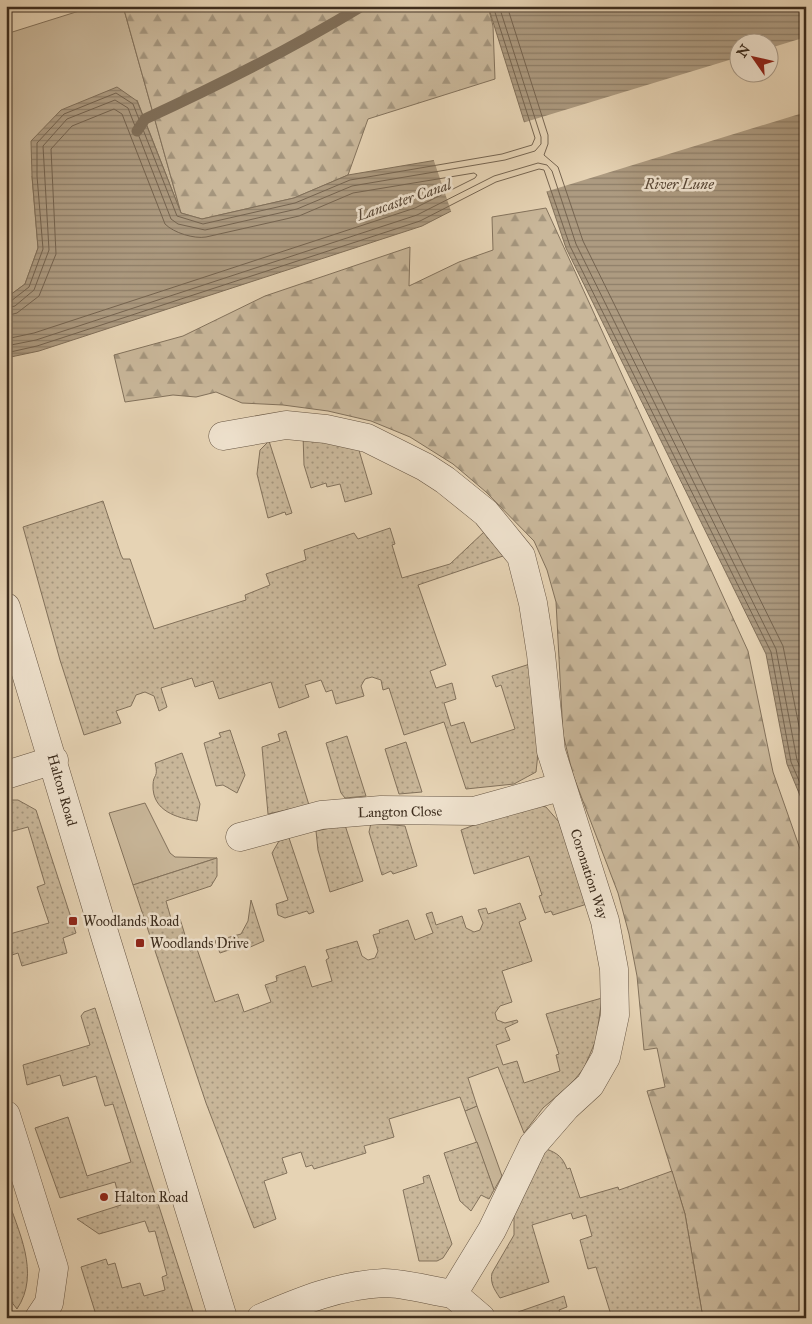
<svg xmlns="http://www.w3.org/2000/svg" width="812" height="1324" font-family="'IM FELL Great Primer',serif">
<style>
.grass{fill:#c9b79a;stroke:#83725c}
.forest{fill:url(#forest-firs);stroke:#83725c}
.park{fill:url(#park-dots);stroke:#83725c}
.water{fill:url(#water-rules);stroke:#806f59;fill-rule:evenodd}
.pier{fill:#e6d3b4}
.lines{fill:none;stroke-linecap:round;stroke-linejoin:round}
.shore{stroke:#756450;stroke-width:1}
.stream{stroke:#806f59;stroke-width:11}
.minor-casing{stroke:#675644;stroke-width:29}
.tertiary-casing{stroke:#675644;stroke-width:29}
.minor{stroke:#efe2ce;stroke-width:28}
.tertiary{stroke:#efe2ce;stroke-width:28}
.poi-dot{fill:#8f2418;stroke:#efe2ce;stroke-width:2}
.labels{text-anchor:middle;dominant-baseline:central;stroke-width:5;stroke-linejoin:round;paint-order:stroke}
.street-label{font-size:14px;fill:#3d2d1e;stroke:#efe2ce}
.poi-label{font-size:14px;fill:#3d2d1e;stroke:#efe2ce;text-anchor:start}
.water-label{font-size:15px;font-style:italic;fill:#594837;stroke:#efe2ce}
</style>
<defs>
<pattern id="forest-firs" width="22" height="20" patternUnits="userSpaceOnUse" patternTransform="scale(1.25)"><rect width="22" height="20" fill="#c9b79a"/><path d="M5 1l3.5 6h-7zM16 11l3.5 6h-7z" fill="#a4957d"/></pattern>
<pattern id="park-dots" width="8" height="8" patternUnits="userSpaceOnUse" patternTransform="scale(1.25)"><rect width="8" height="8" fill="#c9b79a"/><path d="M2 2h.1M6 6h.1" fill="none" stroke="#a4957d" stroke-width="1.8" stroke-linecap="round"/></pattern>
<pattern id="water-rules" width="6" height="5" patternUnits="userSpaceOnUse" patternTransform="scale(1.25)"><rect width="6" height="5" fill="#ad9b81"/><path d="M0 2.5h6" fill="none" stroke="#8e7f69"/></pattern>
</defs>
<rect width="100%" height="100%" fill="#e6d3b4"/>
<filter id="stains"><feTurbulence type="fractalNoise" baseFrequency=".004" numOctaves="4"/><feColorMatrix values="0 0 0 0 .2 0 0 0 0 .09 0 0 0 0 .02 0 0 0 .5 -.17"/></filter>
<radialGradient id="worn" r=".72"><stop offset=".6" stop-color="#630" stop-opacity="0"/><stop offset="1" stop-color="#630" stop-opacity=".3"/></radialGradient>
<!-- grass -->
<g class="grass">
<path d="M95 6H123L181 213 137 100 32 176 38 248 25 284 6 298V34Z"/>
<path d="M145 803 170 853 175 857 217 858 133 885 109 813Z"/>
<path d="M477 1106 502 1176 494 1190 465 1111Z"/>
</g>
<!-- forest -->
<g class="forest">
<path d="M123 6H488L493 26 495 79 368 119 348 175 294 198 202 219 181 213Z"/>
<path d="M546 208 748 651 773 772 806 866V1318H703L685 1214 647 1091 665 1087 657 1048 644 1050 637 976 629 934 618 893 573 775 563 734 556 602 547 570 534 541 486 492 453 464 410 437 371 421 328 411 283 405 242 403 216 392 196 397 173 395 125 402 114 355 183 336 265 296 410 247 409 286 459 262 493 250 492 217Z"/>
</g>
<!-- park -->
<g class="park">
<path d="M303 435 358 447 372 494 345 502 340 484 327 487 326 483 311 488 304 465Z"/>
<path d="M269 441 292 513 286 515 285 512 268 518 257 474 260 450Z"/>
<path d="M103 501 121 555 123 559H130L154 629 246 600 245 595 270 585 266 574 306 560 304 550 354 533 358 539 390 528 395 544 392 545 402 578 450 564 485 531 503 556 418 585 446 665 430 671 436 688 452 683 456 699 444 703 451 726 464 722 471 743 515 729 501 685 496 687 492 676 530 664 538 753 536 772 514 784 466 789 444 722 404 735 389 688 383 690 381 680 372 677 365 679 361 686 364 696 336 704 332 690 326 692 321 680 305 685 309 697 279 708 271 682 219 699 213 681 195 687 192 678 161 688 167 707 159 711 154 696 145 692 136 695 131 706 116 711 121 723 84 735 60 660 23 527Z"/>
<path d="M230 730 245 775 237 793 223 785 216 786 204 743 221 737 219 733Z"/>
<path d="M286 731 309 805 268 814 262 747 280 741 278 734Z"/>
<path d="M347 736 366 796 345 798 341 793 326 743Z"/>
<path d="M406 742 422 792 399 794 385 749Z"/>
<path d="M182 753 200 804 197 821C177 818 152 811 153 785 153 774 159 778 155 763Z"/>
<path d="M6 800H18L36 810 76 933 63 938 67 953 22 966 18 953 6 957V935L49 923 37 887 45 884 28 827 6 833Z"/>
<path d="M538 805 546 807 559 822 587 904 553 915 551 911 545 913 539 896 542 895 529 856 474 874 461 830 511 811Z"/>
<path d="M371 823 405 826 417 866 393 874 391 871 382 875 369 832Z"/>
<path d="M345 825 363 881 330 892 318 850 316 831Z"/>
<path d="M289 838 314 912 309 914 307 911 285 918 278 915 276 904 288 900 272 853 279 841Z"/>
<path d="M217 858V876L211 886 166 901 172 922 180 919 190 951 197 949 215 1002 238 994 244 1012 271 1002 265 985 277 981 276 976 305 966 312 987 332 981 326 960 329 958 326 950 357 941 362 956 368 960 375 958 378 951 373 935 380 933 379 930 408 920 415 940 433 933 426 914 432 912 436 925 462 916 466 928 474 932 480 930 483 923 478 910 486 908 488 914 520 903 526 919 519 922 532 961 502 971 512 1002 500 1006 495 1013 497 1020 505 1023 517 1020 518 1022 505 1028 510 1040 496 1045 503 1065 517 1061 524 1083 560 1071 556 1055 559 1054 546 1014 602 998 596 1040 584 1068 572 1083 543 1108 524 1133 498 1067 468 1078 477 1106 465 1111 460 1097 389 1119 394 1137 364 1146 366 1153 314 1169 312 1165 306 1167 301 1152 282 1158 287 1173 264 1181 276 1219 254 1228 206 1103 133 885Z"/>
<path d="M251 900 264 941 248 948 246 944 220 953 215 941 241 934 248 921Z"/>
<path d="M95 1008 195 1318H97L81 1267 106 1259 108 1265 115 1263 122 1288 140 1283 144 1296 165 1290 162 1277 167 1275 155 1231 149 1232 145 1221 99 1234 77 1219 121 1205 115 1182 60 1198 35 1128 68 1117 87 1176 131 1162 113 1104 105 1106 96 1076 63 1086 60 1075 27 1085 23 1065 90 1045 81 1016 84 1012Z"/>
<path d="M477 1142 494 1190 489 1199 481 1195 471 1211 460 1201 444 1153Z"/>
<path d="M546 1149C558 1153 563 1158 567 1169L570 1168 580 1198 618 1187 619 1190 622 1189 672 1171 685 1214 703 1318H631L630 1316 612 1318 596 1267 588 1269 580 1240 592 1236 586 1215 573 1219 571 1213 532 1225 549 1282 500 1298C494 1289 490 1283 492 1273L514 1235V1215Z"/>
<path d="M429 1175 452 1244 443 1258 437 1261H419L403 1190 424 1183 423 1177Z"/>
<path d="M6 1194C18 1231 41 1273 17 1309L6 1295Z"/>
<path d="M564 1296 567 1307 559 1310 561 1318H523L518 1312Z"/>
</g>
<!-- water -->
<path class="water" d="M488 6H806V810L787 764 766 654 566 248 541 174 498 187 422 226 39 351 6 358V298L25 284 38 248 32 176 31 141 61 110 117 87 137 101 181 213 202 219 294 198 348 175 502 149 530 140ZM740 42H770V72H740Z"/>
<!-- pier -->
<path class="pier" d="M806 37V112L545 192 540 177 499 189 452 214 433 158 501 147 527 139 522 123 739 57 740 72H770V48Z"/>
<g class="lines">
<!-- shore -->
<g class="shore">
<path d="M507 6 548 135V144L544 155 558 167 583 241 783 646 806 761"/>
<path d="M6 302 11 301 29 287 43 249 37 176V143L64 114 116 93 133 104 177 216 203 224 295 203 350 180 502 154 532 145 535 138 493 6"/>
<path d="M6 308 15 306 34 290 49 250 43 146 67 119 115 100 128 108 171 219 178 224 205 230 297 209 352 186 505 160 535 151 541 144V137L499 6"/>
<path d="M6 316 17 313 39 296 56 254 51 149 72 126 114 109 122 114 165 224C174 233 194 239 206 237L299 216 353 193 474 173 477 175 475 178 415 208 34 333 6 339"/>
<path d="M6 346 36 340 417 215 494 176 538 163 547 165 552 171 576 244 776 649 797 760 806 781"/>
<path d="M6 353 37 346 420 221 496 182 539 169 544 170 570 246 771 652 791 762 806 797"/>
</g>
<!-- stream -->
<path class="stream" d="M137 131 145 119C219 85 291 49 362 6"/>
<!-- minor casing -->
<g class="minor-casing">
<g id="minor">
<path d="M223 436 286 425 326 429 367 438 425 467 445 480 486 513 521 556 533 603 541 654 551 751 605 921 614 969 615 1015 606 1057 590 1085 566 1107 533 1145 492 1230 453 1294"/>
<path d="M6 775 54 760"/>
<path d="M240 837 321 815 381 810 474 811 560 787"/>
<path d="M6 1115 54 1268 49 1303 39 1318"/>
<path d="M453 1294 481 1318"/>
<path d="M261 1318C301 1301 339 1285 384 1283 404 1283 432 1291 453 1294"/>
</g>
</g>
<!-- tertiary casing -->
<g class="tertiary-casing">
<path id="tertiary" d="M6 607 106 939 223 1318"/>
</g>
<!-- minor -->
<use href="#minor" class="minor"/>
<!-- tertiary -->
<use href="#tertiary" class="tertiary"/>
</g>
<!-- markers -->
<g class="poi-dot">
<rect x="68" y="916" width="10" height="10" rx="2.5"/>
<rect x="135" y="938" width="10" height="10" rx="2.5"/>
<circle cx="104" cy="1197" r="5"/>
</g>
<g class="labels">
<!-- street labels -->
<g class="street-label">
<text transform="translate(62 790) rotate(74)">Halton Road</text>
<text transform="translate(400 812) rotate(-1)">Langton Close</text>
<text transform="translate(589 874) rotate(72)">Coronation Way</text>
</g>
<!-- poi labels -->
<g class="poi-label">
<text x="83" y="921">Woodlands Road</text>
<text x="150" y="943">Woodlands Drive</text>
<text x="114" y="1197">Halton Road</text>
</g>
<!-- water labels -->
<g class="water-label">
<text x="679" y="184">River Lune</text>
<text transform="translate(404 200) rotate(-19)">Lancaster Canal</text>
</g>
</g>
<!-- margin -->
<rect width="812" height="1324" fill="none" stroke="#e6d3b4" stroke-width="25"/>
<rect x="8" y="8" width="797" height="1309" fill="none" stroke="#3d2d1e" stroke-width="2.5"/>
<rect x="12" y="12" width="787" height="1299" fill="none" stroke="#3d2d1e"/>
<!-- north arrow -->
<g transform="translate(754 58) rotate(304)"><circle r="24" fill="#efe2ce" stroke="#a89a88"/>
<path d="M0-4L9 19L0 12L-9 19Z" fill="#8f2418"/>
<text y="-8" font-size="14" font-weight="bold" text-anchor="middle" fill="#3d2d1e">N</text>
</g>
<rect width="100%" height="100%" filter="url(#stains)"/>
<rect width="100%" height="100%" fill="url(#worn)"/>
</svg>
